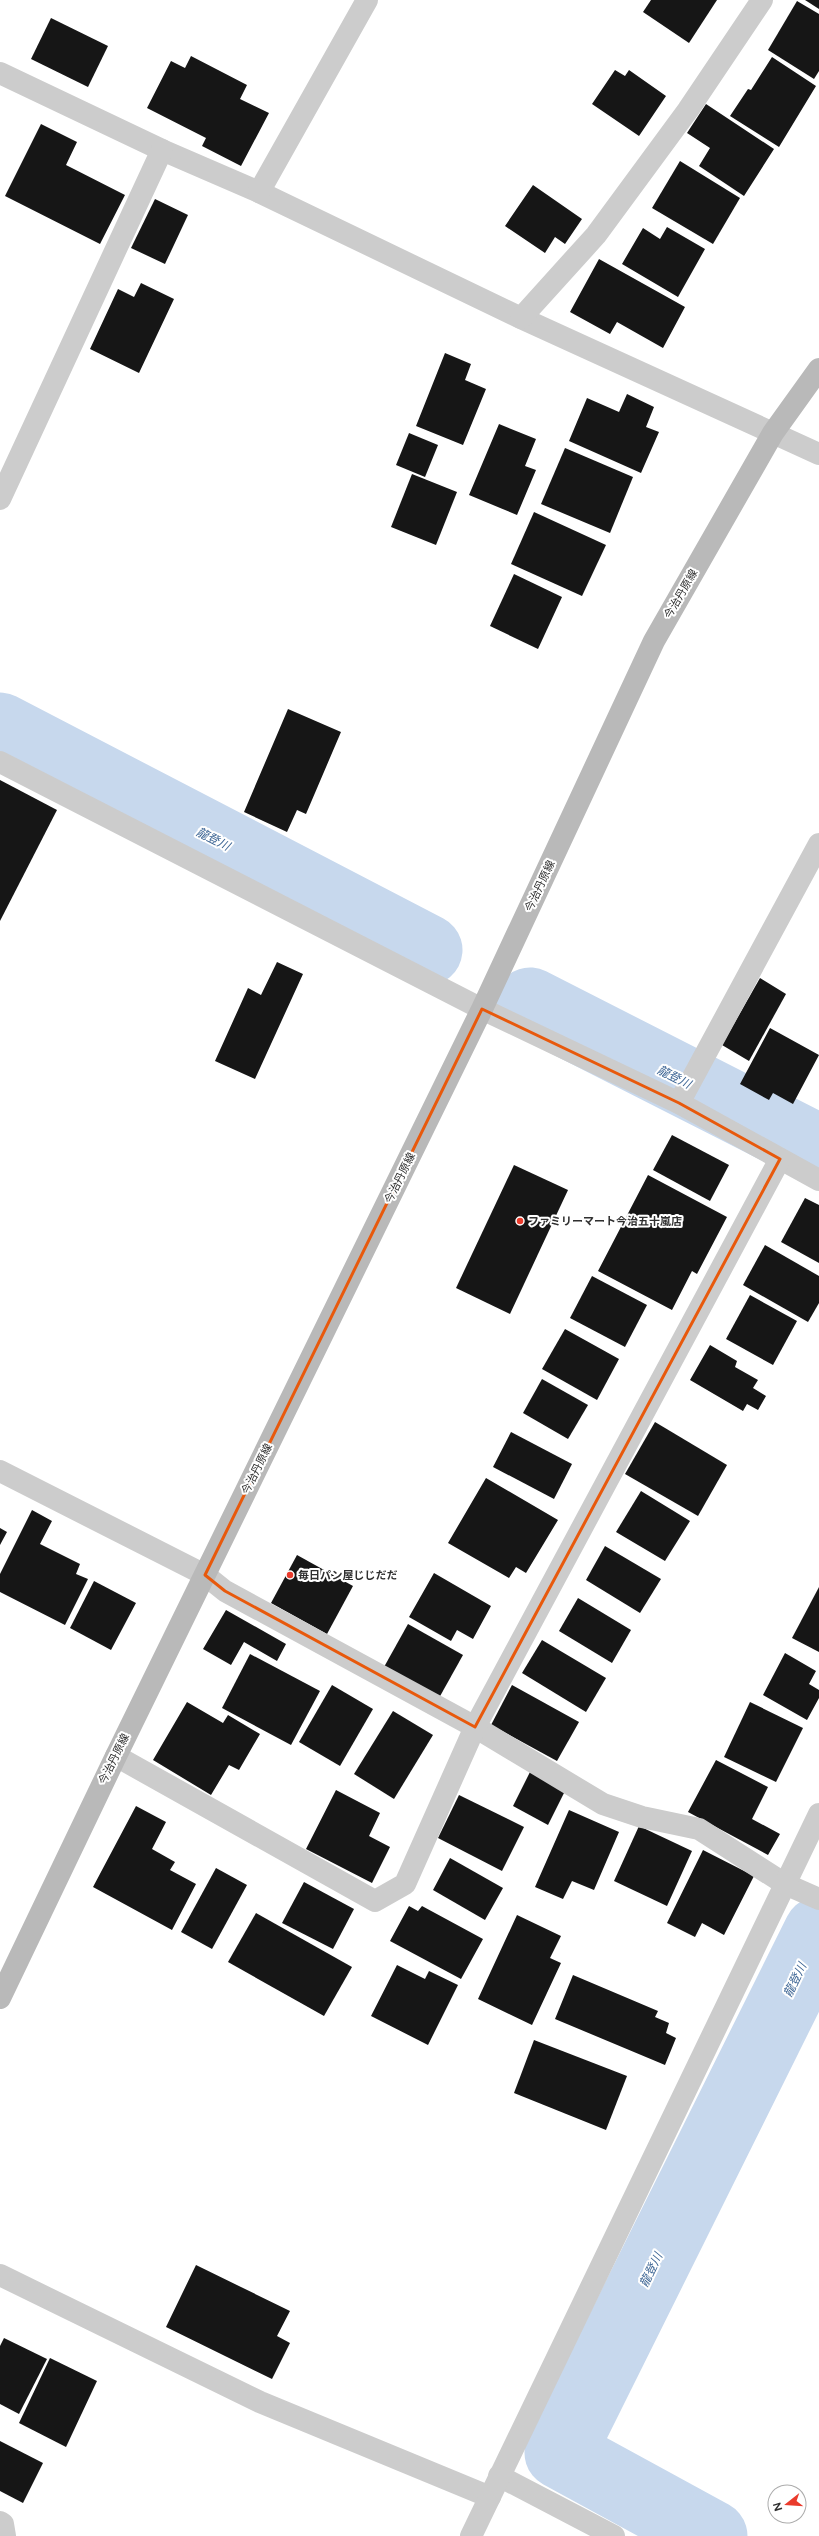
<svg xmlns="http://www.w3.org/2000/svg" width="819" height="2536" font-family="Figtree,'Noto Sans JP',sans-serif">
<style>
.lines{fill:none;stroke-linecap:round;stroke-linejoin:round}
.river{stroke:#c7d8ed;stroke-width:71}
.building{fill:#161616}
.street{stroke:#ccc;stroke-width:22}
.secondary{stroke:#b9b9b9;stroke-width:22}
.marked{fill:none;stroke:#e8590c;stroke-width:3;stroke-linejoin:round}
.poi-dot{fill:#ea3b2c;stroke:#fff;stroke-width:1.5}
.labels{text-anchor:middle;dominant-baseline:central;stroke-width:4;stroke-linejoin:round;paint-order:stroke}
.street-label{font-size:11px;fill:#2f2f2f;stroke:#fff}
.poi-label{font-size:11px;font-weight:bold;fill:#2f2f2f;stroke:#fff;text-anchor:start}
.water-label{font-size:12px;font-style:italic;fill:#3a6393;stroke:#fff}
</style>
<rect width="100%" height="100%" fill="#fff"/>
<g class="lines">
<!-- river -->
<g class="river">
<path d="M0 728 427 950"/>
<path d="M530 1003 819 1150"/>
<path d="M712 2536 560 2453 819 1932"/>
</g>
</g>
<!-- building -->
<g class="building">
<path d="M651 0H717L689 43 643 12Z"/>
<path d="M805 0H819V9Z"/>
<path d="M797 1 819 14V71L814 79 768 50Z"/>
<path d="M51 18 108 46 88 87 31 59Z"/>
<path d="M191 56 247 85 240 99 269 113 241 166 202 146 206 138 147 108 171 61 185 68Z"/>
<path d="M772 57 816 86 779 147 730 116 748 89 751 90Z"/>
<path d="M615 70 625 76 629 70 666 96 639 136 592 104Z"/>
<path d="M706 104 774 149 744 196 699 166 710 148 687 133Z"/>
<path d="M41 124 77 142 66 165 125 195 100 244 5 196Z"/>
<path d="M680 161 740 198 713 244 652 208Z"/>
<path d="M533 185 582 219 565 244 555 237 545 253 505 226Z"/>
<path d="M155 199 188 215 165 264 131 248Z"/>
<path d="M667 227 705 249 678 297 622 264 643 228 660 239Z"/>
<path d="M599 259 685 307 663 348 617 322 610 334 570 312Z"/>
<path d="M141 283 174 299 139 373 90 349 118 289 134 297Z"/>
<path d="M445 353 471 364 465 380 486 389 463 445 416 426Z"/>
<path d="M627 394 654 407 646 427 659 432 641 473 569 441 587 398 619 412Z"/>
<path d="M499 424 536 439 525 466 536 470 517 515 469 495Z"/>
<path d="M409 433 438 445 425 477 396 465Z"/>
<path d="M565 448 633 477 610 533 541 504Z"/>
<path d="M412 474 457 492 436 545 391 527Z"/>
<path d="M534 512 606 545 582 596 511 564Z"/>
<path d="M514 574 562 597 538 649 490 626Z"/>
<path d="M288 709 341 732 306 814 297 810 287 832 244 812Z"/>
<path d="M0 780 57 810 0 921Z"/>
<path d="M277 962 303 974 255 1079 215 1061 248 988 261 995Z"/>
<path d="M760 978 786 994 749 1061 722 1045Z"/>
<path d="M770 1028 819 1055 793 1104 773 1093 769 1100 740 1084Z"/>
<path d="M672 1135 729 1165 710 1201 653 1170Z"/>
<path d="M514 1165 568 1190 510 1314 456 1288Z"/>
<path d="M648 1175 727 1217 697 1274 692 1271 672 1310 598 1271Z"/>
<path d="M805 1198 819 1205V1263L781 1242Z"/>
<path d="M765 1245 819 1276V1303L808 1322 743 1285Z"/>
<path d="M592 1276 647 1305 625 1347 570 1318Z"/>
<path d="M750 1295 797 1321 773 1365 726 1339Z"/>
<path d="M565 1329 619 1359 597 1400 542 1369Z"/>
<path d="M710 1345 737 1361 735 1367 758 1380 753 1388 766 1396 758 1410 747 1404 743 1411 690 1380Z"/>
<path d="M542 1379 588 1405 568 1439 523 1413Z"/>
<path d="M655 1422 727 1465 698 1516 625 1474Z"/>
<path d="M511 1432 572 1464 554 1499 493 1467Z"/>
<path d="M486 1478 558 1520 526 1573 516 1567 509 1578 448 1543Z"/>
<path d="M641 1491 690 1521 665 1561 616 1532Z"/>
<path d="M32 1510 52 1521 40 1544 80 1564 76 1574 88 1579 65 1625 0 1592V1574Z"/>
<path d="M0 1528 7 1532 0 1545Z"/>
<path d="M605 1546 661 1579 640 1613 586 1580Z"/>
<path d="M297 1555 353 1586 327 1634 271 1603Z"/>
<path d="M434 1573 491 1606 473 1639 457 1630 451 1641 409 1617Z"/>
<path d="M94 1581 136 1603 111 1650 70 1628Z"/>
<path d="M819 1587V1652L792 1638Z"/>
<path d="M578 1598 631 1630 612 1663 559 1631Z"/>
<path d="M226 1610 286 1644 277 1661 244 1642 231 1665 203 1649Z"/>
<path d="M408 1624 463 1655 439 1698 384 1667Z"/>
<path d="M542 1640 606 1678 586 1712 522 1673Z"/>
<path d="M785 1653 816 1671 809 1684 819 1690V1698L807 1720 763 1695Z"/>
<path d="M250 1654 320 1691 291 1745 222 1708Z"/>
<path d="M332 1685 373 1709 340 1766 299 1742Z"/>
<path d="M512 1685 579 1722 557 1761 491 1725Z"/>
<path d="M187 1702 223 1723 228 1715 260 1734 239 1770 229 1765 211 1795 153 1760Z"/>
<path d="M750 1702 803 1728 776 1782 724 1757Z"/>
<path d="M393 1711 433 1735 394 1799 354 1774Z"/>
<path d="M716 1760 768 1787 752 1819 780 1834 768 1855 688 1812Z"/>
<path d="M530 1772 565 1791 548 1825 513 1806Z"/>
<path d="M336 1790 380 1813 369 1836 390 1847 372 1883 306 1849Z"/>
<path d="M459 1795 524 1827 502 1871 438 1838Z"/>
<path d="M136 1806 166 1822 152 1849 175 1862 170 1870 196 1884 172 1930 93 1887Z"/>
<path d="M569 1810 619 1832 594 1890 572 1881 563 1899 535 1887Z"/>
<path d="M639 1826 692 1851 667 1906 614 1881Z"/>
<path d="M703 1850 754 1876 724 1935 702 1923 695 1937 667 1923Z"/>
<path d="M450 1858 503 1888 485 1920 433 1890Z"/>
<path d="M216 1868 247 1885 212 1949 181 1932Z"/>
<path d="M304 1882 354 1909 333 1949 282 1923Z"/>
<path d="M409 1906 418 1911 422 1906 483 1939 461 1979 390 1941Z"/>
<path d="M256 1913 352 1967 324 2016 228 1962Z"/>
<path d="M517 1915 561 1936 550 1958 561 1963 532 2025 478 1999Z"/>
<path d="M397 1965 425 1979 429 1971 458 1985 428 2045 371 2016Z"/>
<path d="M573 1975 658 2011 655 2017 669 2023 666 2033 676 2038 665 2065 555 2019Z"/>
<path d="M534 2040 627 2076 606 2130 514 2093Z"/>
<path d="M196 2265 290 2311 277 2336 290 2343 272 2379 166 2327Z"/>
<path d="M4 2338 47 2359 19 2414 0 2404V2346Z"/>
<path d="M50 2358 97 2381 66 2447 19 2423Z"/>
<path d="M0 2441 43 2463 23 2503 0 2491Z"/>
</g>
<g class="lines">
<!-- street -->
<g class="street">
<path d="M0 73 162 150 259 192 521 318 819 454"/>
<path d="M259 192 367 0"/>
<path d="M521 318 596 235 688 110 762 0"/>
<path d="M0 499 162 150"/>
<path d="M0 762 482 1009 679 1103 819 1180"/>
<path d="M679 1103 819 844"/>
<path d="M0 1471 205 1575 225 1591 475 1727 603 1804 642 1817 699 1829 785 1884 819 1899"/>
<path d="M116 1756 375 1901 405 1884 475 1727 780 1159"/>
<path d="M0 2275 260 2402 490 2497"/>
<path d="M499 2476 614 2536"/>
<path d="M0 2522 3 2524 5 2536"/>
<path d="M471 2536 819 1814"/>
</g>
<!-- secondary -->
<path class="secondary" d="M0 1998 116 1756 482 1009 654 641 773 433 819 369"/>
</g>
<!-- marked area -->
<path class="marked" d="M482 1009 679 1103 780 1159 475 1727 225 1591 205 1575Z"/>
<!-- markers -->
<g class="poi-dot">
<circle cx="520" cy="1221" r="4"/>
<circle cx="290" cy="1575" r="4"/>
</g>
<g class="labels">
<!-- street labels -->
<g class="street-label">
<text transform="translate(681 594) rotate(-60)">今治丹原線</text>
<text transform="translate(540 886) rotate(-65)">今治丹原線</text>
<text transform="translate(400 1178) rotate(-64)">今治丹原線</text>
<text transform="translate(257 1469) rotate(-64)">今治丹原線</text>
<text transform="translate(114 1759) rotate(-64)">今治丹原線</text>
</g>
<!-- poi labels -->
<g class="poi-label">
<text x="528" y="1221">ファミリーマート今治五十嵐店</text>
<text x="298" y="1575">毎日パン屋じじだだ</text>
</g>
<!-- water labels -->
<g class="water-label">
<text transform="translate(213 839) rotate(27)">龍登川</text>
<text transform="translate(674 1077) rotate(27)">龍登川</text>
<text transform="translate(795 1980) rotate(-64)">龍登川</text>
<text transform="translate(651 2270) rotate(-64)">龍登川</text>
</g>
</g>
<!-- north arrow -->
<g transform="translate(787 2504) rotate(253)"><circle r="19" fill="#ffffff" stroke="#acacac"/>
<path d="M0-3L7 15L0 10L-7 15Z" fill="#ea3b2c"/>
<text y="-6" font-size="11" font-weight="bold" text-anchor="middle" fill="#2f2f2f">N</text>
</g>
</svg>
